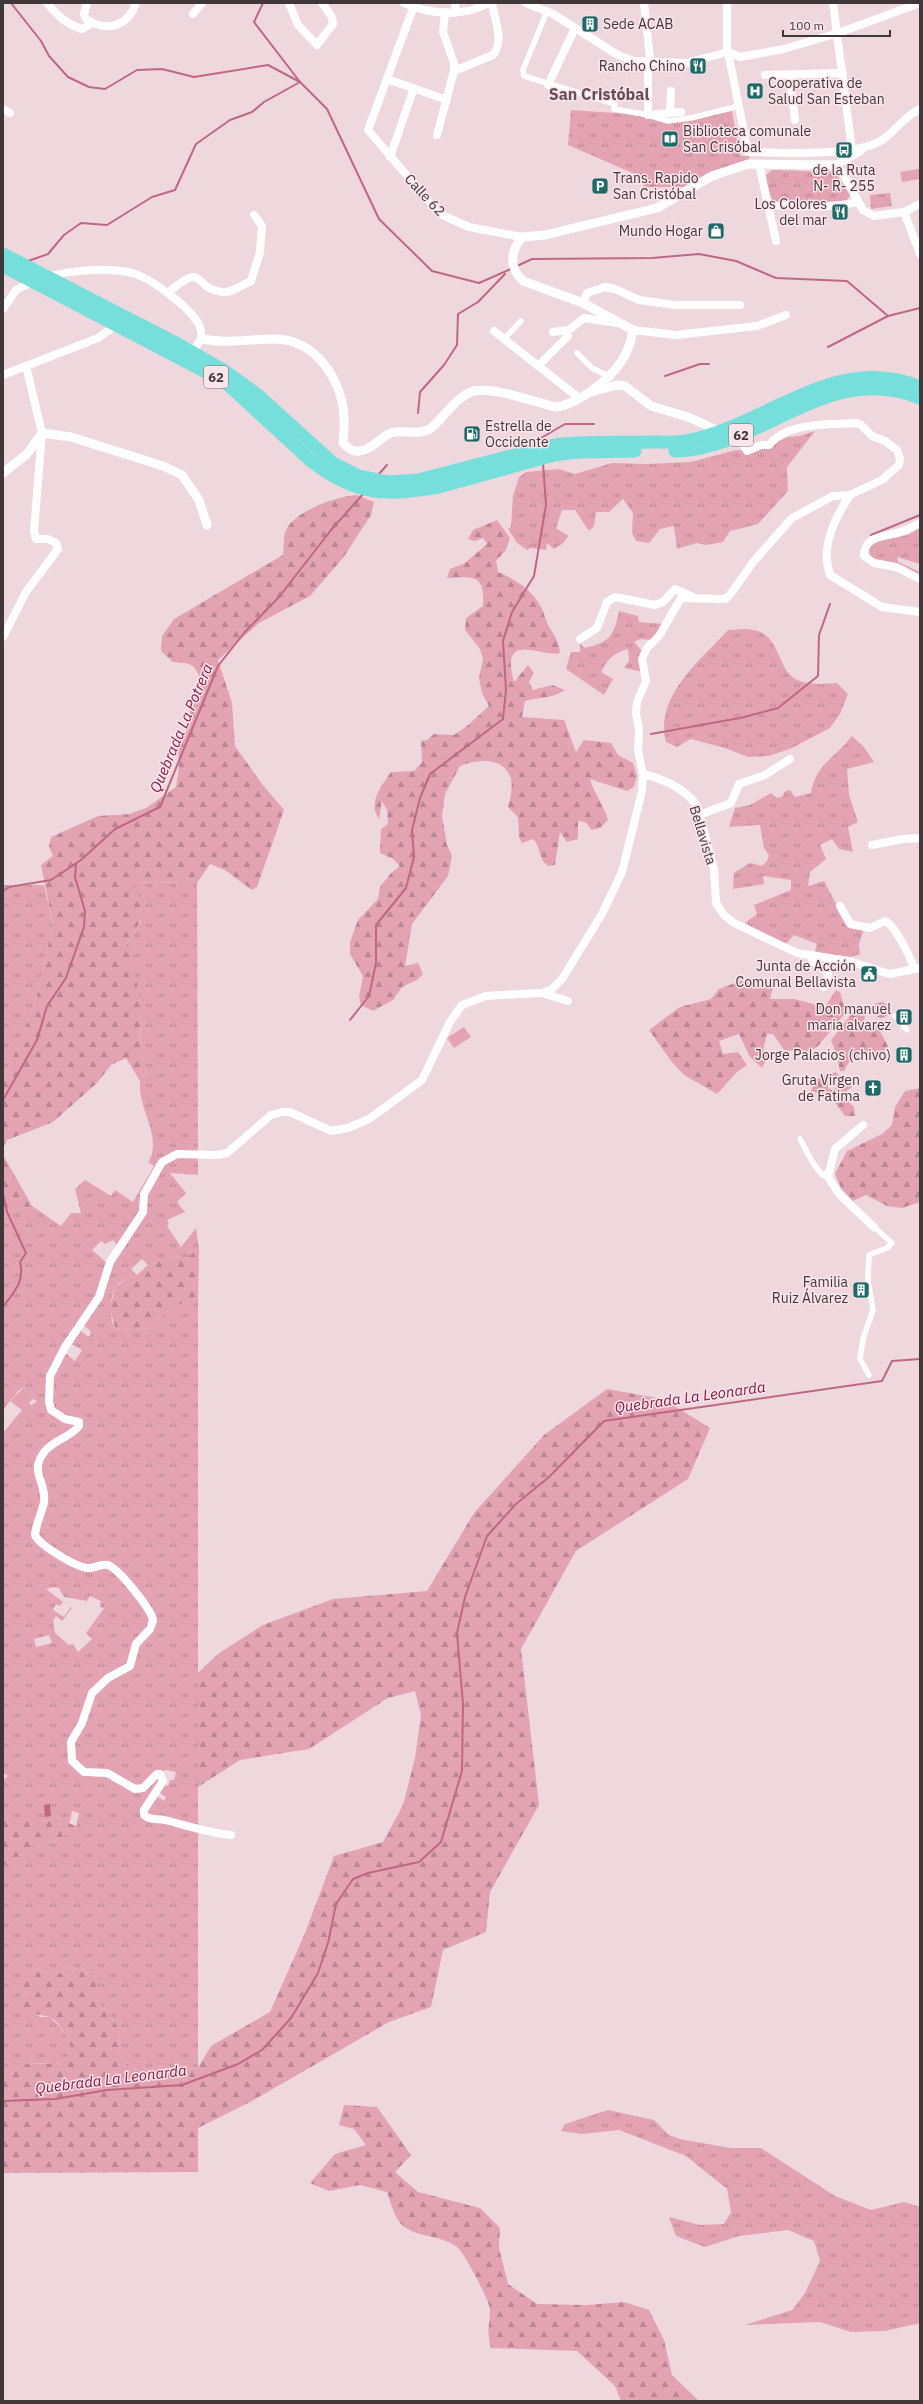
<svg xmlns="http://www.w3.org/2000/svg" width="923" height="2404" font-family="'IBM Plex Sans',sans-serif">
<style>
.grass{fill:url(#grass-tufts);fill-rule:evenodd}
.forest{fill:url(#forest-firs)}
.garden{fill:#e3a3b3}
.water{fill:url(#water-ripples)}
.lines{fill:none;stroke-linecap:round;stroke-linejoin:round}
.stream{stroke:#c06882;stroke-width:2}
.pedestrian{stroke:#fff;stroke-width:5.5}
.minor{stroke:#fff;stroke-width:8}
.tertiary{stroke:#fff;stroke-width:9}
.trunk{stroke:#76dedb;stroke-width:13}
.labels{text-anchor:middle;dominant-baseline:central;stroke-width:3;stroke-linejoin:round;paint-order:stroke}
.shield{fill:#fce5ea;stroke:#786b6e;stroke-width:1}
.shield-label{font-size:13px;font-weight:bold;fill:#403739}
.poi-label{font-size:14px;fill:#403739;stroke:#fce5ea;text-anchor:end}
.street-label{font-size:14px;fill:#403739;stroke:#fce5ea}
.water-label{font-size:15px;font-style:italic;fill:#841944;stroke:#fce5ea}
.quarter-label{font-size:16px;font-weight:bold;fill:#635055;stroke:#fce5ea}
</style>
<defs>
<pattern id="grass-tufts" width="24" height="20" patternUnits="userSpaceOnUse"><rect width="24" height="20" fill="#e3a3b3"/><path d="M3 7l-1-3M5 7V3M7 7l1-3M15 17l-1-3M17 17v-4M19 17l1-3" fill="none" stroke="#b98693"/></pattern>
<pattern id="forest-firs" width="22" height="20" patternUnits="userSpaceOnUse"><rect width="22" height="20" fill="#e3a3b3"/><path d="M5 1l3.5 6h-7zM16 11l3.5 6h-7z" fill="#b98693"/></pattern>
<pattern id="water-ripples" width="26" height="14" patternUnits="userSpaceOnUse"><rect width="26" height="14" fill="#c06882"/><path d="M2 4q2-2 4 0t4 0M15 11q2-2 4 0t4 0" fill="none" stroke="#9d566b"/></pattern>
</defs>
<rect width="100%" height="100%" fill="#efd8dd"/>
<!-- grass -->
<g class="grass">
<path d="M571 110 644 115 667 123 732 111 740 156H749L750 166 711 177 684 187H643L644 178 568 145Z"/>
<path d="M772 170 835 172 850 195 845 203 774 205 767 186 766 175Z"/>
<path d="M890 193 892 206 871 209 870 195Z"/>
<path d="M815 431 787 467 788 491 758 524 730 531 723 542 706 545 697 543 677 549 674 526 660 529 649 543 636 541 632 533 633 513 623 499 609 512H596L594 526 589 531 575 510H562L556 528 568 536 563 543 554 549 547 543 546 550 531 548 527 550 517 543 508 529 511 527 513 496 519 477 526 472 559 469 575 474 612 463 646 464 691 462 736 450 756 451 788 437 800 436Z"/>
<path d="M920 528V564L897 557 898 562 920 572V576L904 566 871 558 868 548 873 542 908 535Z"/>
<path d="M619 611 638 616 639 622 663 624 652 640 640 639 634 642 642 651 643 672 624 668 629 661 628 649C613 653 608 659 601 672L613 679 604 695 566 669 571 652H580V644L585 648C610 642 614 636 619 611Z"/>
<path d="M728 630C736 630 745 628 753 630 782 634 776 674 800 681 813 685 824 684 837 683L848 694 840 714 830 728 792 748 769 756 748 757 725 748 691 739 677 747 666 742C654 696 701 660 728 630Z"/>
<path d="M852 736 864 747 874 762 847 769 849 795 858 822 848 827 853 852 839 849 832 839 820 845 826 859 810 872 808 886 824 881 841 913 864 929 859 944 860 954 848 958 815 952 817 944 794 935 785 945 745 923 757 914 754 905 791 890V880L763 876 764 884 733 889 734 873 750 863 762 866 767 861 769 855 764 848 760 825 729 827 735 808 750 805 771 793 777 798 783 796 784 792 790 790 795 797 811 793C815 765 836 757 852 736Z"/>
<path d="M133 882 197 883 198 1175 170 1173 186 1193 177 1202 185 1212 167 1220 169 1224 167 1226 181 1247 196 1228 199 1249 186 1258 176 1256 148 1265 142 1259 131 1269 137 1275C129 1277 120 1281 115 1288 110 1297 109 1319 115 1328 126 1330 145 1332 155 1325 158 1323 159 1319 162 1316 172 1307 185 1300 198 1299V2068L156 2075 126 2066 118 2049 119 2028 97 2000V1978L79 1969 67 1967C57 1979 47 1974 35 1968L25 1992 18 1999 40 2017H50L61 2028 70 2042 68 2056 58 2064C27 2064 25 2056 3 2083V1867C25 1850 49 1841 75 1832L79 1813 72 1811 71 1817 41 1821H3V1780L8 1776 3 1773V1441L37 1401 33 1399 36 1396 24 1387 18 1391 3 1410V1194L8 1212 32 1206 61 1226 71 1213H81L75 1189 85 1180 111 1196 115 1190 133 1202 154 1166 148 1162C161 1143 145 1117 141 1097 140 1092 140 1087 140 1081L147 1072 141 1051 140 1017 126 945 141 922ZM113 1240 117 1245 107 1263 92 1250 101 1241 105 1244ZM81 1324 90 1330 91 1334 88 1337 78 1328ZM70 1343 82 1350 75 1361 64 1352ZM53 1587 59 1588 64 1597 87 1601 90 1596 101 1601 100 1607 104 1608 86 1633 92 1639 78 1652 73 1644 69 1645 55 1633 53 1621 56 1616 62 1621 72 1608 71 1607 64 1617 53 1610 56 1604 60 1606 63 1602 46 1589ZM49 1635 52 1643 36 1647 34 1639ZM166 1770 176 1772 174 1780H170L168 1786 163 1785 159 1792 166 1797 164 1801 155 1795 160 1774 158 1773Z"/>
<path d="M3 885H44L53 924 35 1004 3 1080Z"/>
<circle cx="881" cy="1010" r="8"/>
<path d="M608 2110 654 2120 669 2135 680 2139 730 2148H761L835 2196 871 2210 904 2202 920 2207V2323L885 2331 851 2332 820 2322 745 2325 792 2310 805 2293 820 2261 814 2241 788 2230 739 2236 705 2247 676 2236 669 2217 700 2225 724 2224 731 2212 727 2189 686 2156 619 2130 582 2134 561 2131 565 2124Z"/>
</g>
<!-- forest -->
<g class="forest">
<path d="M357 495 374 502 371 515 343 558 310 596 259 623 218 660 232 703 235 746 262 784 284 810 257 887 252 890 225 870 210 864 197 883 134 882C145 919 147 912 126 945L139 991 141 1051 147 1072 140 1081 126 1058 111 1065 97 1083 53 1122 7 1140 3 1148V1080L35 1004 53 924 41 865 53 856 49 847 51 837 98 816 129 814 146 808 176 787 179 766 178 749 191 721 189 701 202 682C194 664 193 663 173 662L161 651 162 636 174 619 283 555C284 548 283 536 286 530 295 511 337 496 357 495Z"/>
<path d="M497 520 510 538 506 550 496 561 498 572C516 580 531 589 541 607 544 612 545 619 548 625 554 635 559 641 560 653 542 658 499 629 514 682L528 665 534 673 529 682 533 690 552 685 565 690C549 700 542 696 525 701L522 717 564 720 576 752 584 740 611 743 618 755 633 763 637 776 634 787 627 791 590 779C594 794 604 805 608 820L600 828 592 830 585 822 578 821V839L567 842 560 832 555 865 548 866C537 857 542 848 533 839L522 843 519 837 518 817 508 807C510 799 513 787 511 779 504 756 478 759 460 766L445 794 442 816 447 845 452 856 448 876 412 924 406 961 405 966 418 963 423 974 417 980 402 987 393 1000 373 1011 361 1005 359 997 363 976 350 954V942L358 920 378 899 380 887 391 873 400 866 393 859 380 853 381 829 388 824 387 810 382 801 379 819C367 803 382 785 391 772L414 771 422 762 421 741 427 740 434 734 454 735 467 726 489 706 482 693 479 678 483 659 480 649 465 630 466 618 483 606C485 575 475 576 447 578L450 569 465 563 487 544 483 538 475 541 468 539 473 530Z"/>
<path d="M740 981 773 987 770 999H794L825 1007 836 990 840 992 846 1012 818 1046 809 1052 784 1050 773 1034H767L763 1050 769 1054 762 1068 750 1057 739 1034 719 1041 723 1054 738 1052 747 1065 737 1072 717 1094 684 1075 672 1062 649 1030 680 1007 711 999 719 989Z"/>
<path d="M853 1012 865 1016 864 1021 877 1026 888 1046 880 1056 870 1053 849 1062 844 1071H840L837 1056 831 1040Z"/>
<path d="M836 1072 839 1076 828 1082V1088L833 1090 848 1082 854 1085 842 1095 854 1107 855 1116H845L830 1096 811 1091 815 1080Z"/>
<path d="M920 1088V1202L902 1208 887 1206 866 1195 853 1201 841 1188 835 1174 847 1151 882 1134 892 1125 895 1107 905 1091Z"/>
<path d="M3 1155 32 1206 7 1212 3 1194Z"/>
<path d="M199 1249 198 1299C186 1300 172 1307 162 1316 159 1319 158 1323 155 1325 145 1332 126 1330 115 1328L110 1308 115 1288 127 1278 137 1275 148 1265 176 1256 186 1258Z"/>
<path d="M607 1389 663 1399 710 1428 688 1479 576 1551 521 1649 539 1805 490 1892 486 1932 443 1950 431 2007 389 2022 252 2101 198 2128V2172L3 2173V2083C25 2056 27 2065 58 2064L68 2056 70 2042C65 2034 58 2020 49 2017 37 2013 26 2015 15 2008L18 1999 25 1992 21 1983 24 1973 35 1968C47 1974 57 1979 67 1967L79 1969 97 1978V2000L119 2028 118 2049 126 2066 156 2075 198 2068 211 2046 270 2012 305 1933 334 1856 383 1842 403 1805 415 1758 421 1715 415 1691 388 1698 309 1749 240 1760 198 1787V1673L219 1653 263 1625 333 1599 427 1591 474 1513 544 1435Z"/>
<path d="M71 1817 69 1823 76 1826 75 1832C49 1841 25 1850 3 1867V1821H41Z"/>
<path d="M344 2105 377 2107 411 2155 395 2172 418 2192 480 2208 500 2228 499 2248 508 2284 537 2304 586 2305 624 2302 649 2310 664 2340 672 2375 699 2401H621L615 2386 577 2351 491 2348C486 2329 490 2326 490 2309 489 2300 464 2252 457 2247 439 2233 410 2239 398 2220 393 2212 390 2201 387 2192L360 2185 329 2191 310 2183 335 2154 366 2145 354 2129 339 2125Z"/>
</g>
<!-- garden -->
<g class="garden">
<path d="M919 169 920 179 902 182 900 172Z"/>
<path d="M464 1027 471 1037 454 1048 447 1038Z"/>
<path d="M24 1387 36 1396 29 1403 31 1405 38 1401 3 1441V1433L22 1410 10 1401Z"/>
</g>
<!-- water -->
<path class="water" d="M50 1804 51 1816 45 1817 44 1805Z"/>
<g class="lines">
<!-- stream -->
<g class="stream">
<path d="M11 3 41 41 49 56 68 77 89 87 105 89 137 70 162 69 194 77 268 65 300 82 327 109 379 219 432 271 479 283 511 269"/>
<path d="M28 261 48 254 64 235 81 223 107 225 152 197 175 190 196 144 230 120 252 112 264 102 300 82 254 22 263 3"/>
<path d="M517 266 532 259 652 258 699 254 736 261 776 278 847 281 888 316 920 308"/>
<path d="M828 347 888 316"/>
<path d="M665 376 700 364H709"/>
<path d="M418 413 420 392 444 365 457 345 458 314 478 302 505 274"/>
<path d="M541 443V438L565 424H594"/>
<path d="M379 474 387 465"/>
<path d="M871 535 920 515"/>
<path d="M651 734 740 718 778 708 818 676 819 635 830 604"/>
<path d="M3 891 9 887 51 880 81 860 115 829 160 807 218 666 244 633 279 597 331 530 364 493"/>
<path d="M350 1020 369 996 376 963V925L406 888 414 857 412 830 420 798 430 774 503 719 506 690 503 641 512 612 534 576 546 505 543 463"/>
<path d="M3 1100 37 1040 47 1006 66 978 84 927 85 911 75 877 76 864"/>
<path d="M3 1194 7 1212 26 1253 20 1262C25 1282 14 1292 3 1307"/>
<path d="M3 2101 55 2099 107 2090 182 2085 238 2064 262 2050 291 2018 318 1973 328 1943 336 1904 353 1879 368 1873 419 1862 441 1842 462 1771 463 1704 457 1633 465 1597 487 1536 516 1504 549 1477 604 1421 882 1381 892 1361 920 1359"/>
</g>
<!-- pedestrian -->
<g class="pedestrian">
<path d="M547 11 523 70 524 76 615 104 614 109 648 115 668 121 691 118 739 106"/>
<path d="M504 339 521 321"/>
<path d="M577 353 592 368 608 376"/>
<path d="M895 1016 907 1030"/>
<path d="M800 1139 813 1163 823 1176 828 1171"/>
<path d="M869 1375 860 1359 863 1339 873 1310 868 1280 869 1255 887 1248 892 1243 874 1227"/>
</g>
<!-- minor -->
<g class="minor">
<path d="M47 3C58 16 66 24 82 29L92 23"/>
<path d="M87 3 84 14 86 19C108 33 128 26 136 3"/>
<path d="M289 3 298 25 317 45 333 24 332 17 322 3"/>
<path d="M404 3C431 15 463 17 489 3"/>
<path d="M415 3 368 130 440 214 469 227 522 237"/>
<path d="M526 3 553 14 618 55 634 61 686 63 728 52 740 57 784 49 838 33 920 3"/>
<path d="M644 3 650 59 648 62V115L670 113 671 91"/>
<path d="M727 3V47L748 152C783 152 853 158 882 140 896 131 904 116 920 109"/>
<path d="M833 3 852 150"/>
<path d="M454 13 456 3"/>
<path d="M193 14 202 3"/>
<path d="M454 71 493 55C505 41 494 19 492 3"/>
<path d="M765 75 843 73"/>
<path d="M790 76 795 120"/>
<path d="M387 79 447 100"/>
<path d="M548 85 575 28"/>
<path d="M3 109 10 113"/>
<path d="M670 113 681 112"/>
<path d="M437 135 454 71V63L443 32 445 12"/>
<path d="M861 151 836 165 844 175 863 210 874 216 904 212 920 204"/>
<path d="M390 157 414 88"/>
<path d="M759 164 776 241"/>
<path d="M767 205C798 206 829 209 858 202"/>
<path d="M904 212 920 254"/>
<path d="M47 277C72 270 106 267 132 273 151 278 198 312 201 331 203 340 197 345 192 352"/>
<path d="M168 293C206 260 191 288 222 292 232 293 242 285 251 281L260 252 262 226 254 215"/>
<path d="M583 303 587 293 605 287 615 289 639 300 675 305H740"/>
<path d="M3 309 16 290 36 280"/>
<path d="M633 330 676 335 757 326 786 315"/>
<path d="M494 331 579 398"/>
<path d="M553 332 569 330 584 318 617 323"/>
<path d="M538 366 568 336"/>
<path d="M3 375 98 338 116 325"/>
<path d="M850 495C835 518 820 547 830 575L882 607 920 612"/>
<path d="M920 523C912 527 905 531 897 533 882 537 865 536 864 556L874 563 896 567 920 579"/>
<path d="M3 637 26 592 58 549 56 543 48 539H36L34 531 42 433 26 366"/>
<path d="M580 639 597 628 607 602 615 597 655 605 663 602 675 589 693 597"/>
<path d="M643 774 638 751 639 729 636 714 637 702 646 681 642 659 647 648 659 636 681 598 725 599 729 596 754 561 792 518 833 496 850 495 882 480 899 465 900 458 897 450 885 441 872 436 861 425 856 423C829 425 788 421 769 445H761L747 451 742 443"/>
<path d="M699 815 731 803 739 784 765 775 790 759"/>
<path d="M872 845 903 839 920 838"/>
<path d="M840 906 850 924 870 928 885 921C895 925 910 957 914 968"/>
<path d="M811 955 812 960 828 973 827 981 824 987"/>
<path d="M542 993 551 990 562 979 602 914 622 872 642 791 643 774C663 779 685 788 697 806L714 869 716 903 724 915 734 923 797 953 849 961 889 974 920 968"/>
<path d="M863 1125 835 1149 828 1177 840 1195 874 1227"/>
<path d="M231 1835C208 1833 188 1826 165 1820 158 1818 150 1821 144 1815V1810L163 1781 160 1774H157L143 1788 135 1789 107 1773 84 1772 72 1761 71 1742 82 1723 92 1693 108 1678 130 1666 136 1644 150 1629 153 1620C151 1609 119 1569 108 1565 101 1563 94 1569 87 1568 76 1567 39 1545 35 1535 36 1523 42 1513 44 1502 47 1482 28 1472 45 1451 55 1439 71 1437 79 1426V1422L65 1419 51 1410 49 1402 50 1376 65 1347 99 1297 110 1262 143 1212 144 1194 162 1162 177 1154 217 1155 227 1153 271 1115 282 1112H290L331 1131 348 1128 369 1119 422 1080 450 1022 462 1005 486 996 520 994 542 993 568 1001"/>
</g>
<!-- tertiary -->
<g class="tertiary">
<path d="M202 339C226 344 250 339 275 339 316 339 343 381 344 419 345 427 343 435 343 443 348 448 352 452 359 451 372 450 380 437 391 433 403 429 419 436 430 429 444 418 454 399 471 392 488 385 536 402 555 407 577 405 609 380 621 362 628 352 631 342 633 330L583 303 523 281C509 268 510 252 522 237L545 235 657 208 712 176 748 164 836 165"/>
<path d="M591 392 617 385 625 386 651 406 688 417 721 432"/>
<path d="M3 473 27 454 42 433 71 437 163 466 182 475 199 500 207 525"/>
</g>
<!-- trunk -->
<g class="trunk">
<path d="M3 254 174 342 225 371 258 395 333 463 359 476 389 482 418 480 554 445C586 441 619 443 651 442 662 442 674 443 685 441 765 427 835 351 920 387"/>
<path d="M3 266 225 382 311 461C357 496 385 496 439 487L554 455 577 452 635 451"/>
<path d="M675 451C762 449 829 360 920 398"/>
</g>
</g>
<!-- icons -->
<defs>
<g id="building-square" transform="scale(0.9)"><rect x="-9" y="-9" width="18" height="18" rx="4" fill="#1e6a69" stroke="#fce5ea"/><path d="M-4-6H4V6H1V3H-1V6H-4ZM-2.5-4.3h1.7v1.8h-1.7ZM.8-4.3h1.7v1.8H.8ZM-2.5-1h1.7V.8h-1.7ZM.8-1h1.7V.8H.8Z" fill="#fff"/></g>
<g id="restaurant-square" transform="scale(0.9)"><rect x="-9" y="-9" width="18" height="18" rx="4" fill="#1e6a69" stroke="#fce5ea"/><path d="M-5-6h1v4h1v-4h1v4h1v-4h1v5L-1.5 .5V6h-2V.5L-5-1ZM5-6V6H3V1.5H1.5Q1.5-4 5-6Z" fill="#fff"/></g>
<g id="hospital-square" transform="scale(0.9)"><rect x="-9" y="-9" width="18" height="18" rx="4" fill="#1e6a69" stroke="#fce5ea"/><path d="M-5-5h3v3.5h4V-5h3V5h-3V1.5h-4V5h-3Z" fill="#fff"/></g>
<g id="library-square" transform="scale(0.9)"><rect x="-9" y="-9" width="18" height="18" rx="4" fill="#1e6a69" stroke="#fce5ea"/><path d="M-6-4Q-3-5.5-.7-3.5V5Q-3 3-6 4ZM6-4Q3-5.5 .7-3.5V5Q3 3 6 4Z" fill="#fff"/></g>
<g id="bus-square" transform="scale(0.9)"><rect x="-9" y="-9" width="18" height="18" rx="4" fill="#1e6a69" stroke="#fce5ea"/><path d="M-5-6H5V4H4V6H2V4H-2V6H-4V4H-5ZM-3.5-4V0h7V-4ZM-3.5 1.2v1.5H-2V1.2ZM2 1.2v1.5H3.5V1.2Z" fill="#fff"/></g>
<g id="parking-square" transform="scale(0.9)"><rect x="-9" y="-9" width="18" height="18" rx="4" fill="#1e6a69" stroke="#fce5ea"/><path d="M-3.5-5.5H1a3.5 3.5 0 0 1 0 7H-1V5.5H-3.5ZM-1-3.4V-.6H.8a1.4 1.4 0 0 0 0-2.8Z" fill="#fff"/></g>
<g id="shop-square" transform="scale(0.9)"><rect x="-9" y="-9" width="18" height="18" rx="4" fill="#1e6a69" stroke="#fce5ea"/><path d="M-5-2.5h2.3a2.7 3.5 0 0 1 5.4 0H5L5.5 6h-11ZM-1.5-2.5h3a1.5 2.3 0 0 0-3 0Z" fill="#fff"/></g>
<g id="fuel-square" transform="scale(0.9)"><rect x="-9" y="-9" width="18" height="18" rx="4" fill="#1e6a69" stroke="#fce5ea"/><path d="M-5.5-6h7V0h2V4h1.3V-2.5L3-4.5l.8-.8L6-3V5H2.5V1h-1V6h-7ZM-4.2-4.7v3.2H.2V-4.7Z" fill="#fff"/></g>
<g id="civic-square" transform="scale(0.9)"><rect x="-9" y="-9" width="18" height="18" rx="4" fill="#1e6a69" stroke="#fce5ea"/><path d="M-.6-6.5H3V-4.5H.6V-3L4-1V1h2V6H-6V1h2V-1L-.6-3ZM-1.2 2.5V6h2.4V2.5Z" fill="#fff"/></g>
<g id="church-square" transform="scale(0.9)"><rect x="-9" y="-9" width="18" height="18" rx="4" fill="#1e6a69" stroke="#fce5ea"/><path d="M-1.2-6h2.4v3.5h3.3v2.4h-3.3V6h-2.4V-.1h-3.3v-2.4h3.3Z" fill="#fff"/></g>
</defs>
<g fill-rule="evenodd">
<use href="#building-square" x="590" y="24"/>
<use href="#restaurant-square" x="698" y="66"/>
<use href="#hospital-square" x="755" y="91"/>
<use href="#library-square" x="670" y="139"/>
<use href="#bus-square" x="844" y="150"/>
<use href="#parking-square" x="600" y="186"/>
<use href="#restaurant-square" x="840" y="212"/>
<use href="#shop-square" x="716" y="231"/>
<use href="#fuel-square" x="472" y="434"/>
<use href="#civic-square" x="869" y="974"/>
<use href="#building-square" x="904" y="1017"/>
<use href="#building-square" x="904" y="1055"/>
<use href="#church-square" x="873" y="1088"/>
<use href="#building-square" x="861" y="1290"/>
</g>
<g class="labels">
<!-- shield labels -->
<g class="shield">
<rect x="204" y="366" width="24" height="22" rx="3"/>
<rect x="729" y="424" width="24" height="22" rx="3"/>
</g>
<g class="shield-label">
<text x="216" y="377">62</text>
<text x="741" y="435">62</text>
</g>
<!-- poi labels -->
<g class="poi-label">
<text x="603" y="24" text-anchor="start">Sede ACAB</text>
<text x="685" y="66">Rancho Chino</text>
<text x="768" y="83" text-anchor="start">Cooperativa de<tspan x="768" dy="16">Salud San Esteban</tspan></text>
<text x="683" y="131" text-anchor="start">Biblioteca comunale<tspan x="683" dy="16">San Crisóbal</tspan></text>
<text x="844" y="170" text-anchor="middle">de la Ruta<tspan x="844" dy="16">N- R- 255</tspan></text>
<text x="613" y="178" text-anchor="start">Trans. Rapido<tspan x="613" dy="16">San Cristóbal</tspan></text>
<text x="827" y="204">Los Colores<tspan x="827" dy="16">del mar</tspan></text>
<text x="703" y="231">Mundo Hogar</text>
<text x="485" y="426" text-anchor="start">Estrella de<tspan x="485" dy="16">Occidente</tspan></text>
<text x="856" y="966">Junta de Acción<tspan x="856" dy="16">Comunal Bellavista</tspan></text>
<text x="891" y="1009">Don manuel<tspan x="891" dy="16">maria alvarez</tspan></text>
<text x="891" y="1055">Jorge Palacios (chivo)</text>
<text x="860" y="1080">Gruta Virgen<tspan x="860" dy="16">de Fatima</tspan></text>
<text x="848" y="1282">Familia<tspan x="848" dy="16">Ruiz Álvarez</tspan></text>
</g>
<!-- street labels -->
<g class="street-label">
<text transform="translate(425 195) rotate(47)">Calle 62</text>
<text transform="translate(703 835) rotate(73)">Bellavista</text>
</g>
<!-- water labels -->
<g class="water-label">
<text transform="translate(181 728) rotate(-67)">Quebrada La Potrera</text>
<text transform="translate(690 1397) rotate(-8)">Quebrada La Leonarda</text>
<text transform="translate(111 2079) rotate(-7)">Quebrada La Leonarda</text>
</g>
<!-- quarter labels -->
<g class="quarter-label">
<text x="599" y="94">San Cristóbal</text>
</g>
</g>
<!-- border -->
<rect width="923" height="2404" fill="none" stroke="#403739" stroke-width="8"/>
<!-- scale -->
<path d="M783 30v6h107v-6" fill="none" stroke="#403739" stroke-width="2"/>
<text x="789" y="30" font-size="12" fill="#403739" stroke="#fce5ea" stroke-width="3" paint-order="stroke">100 m</text>
</svg>
